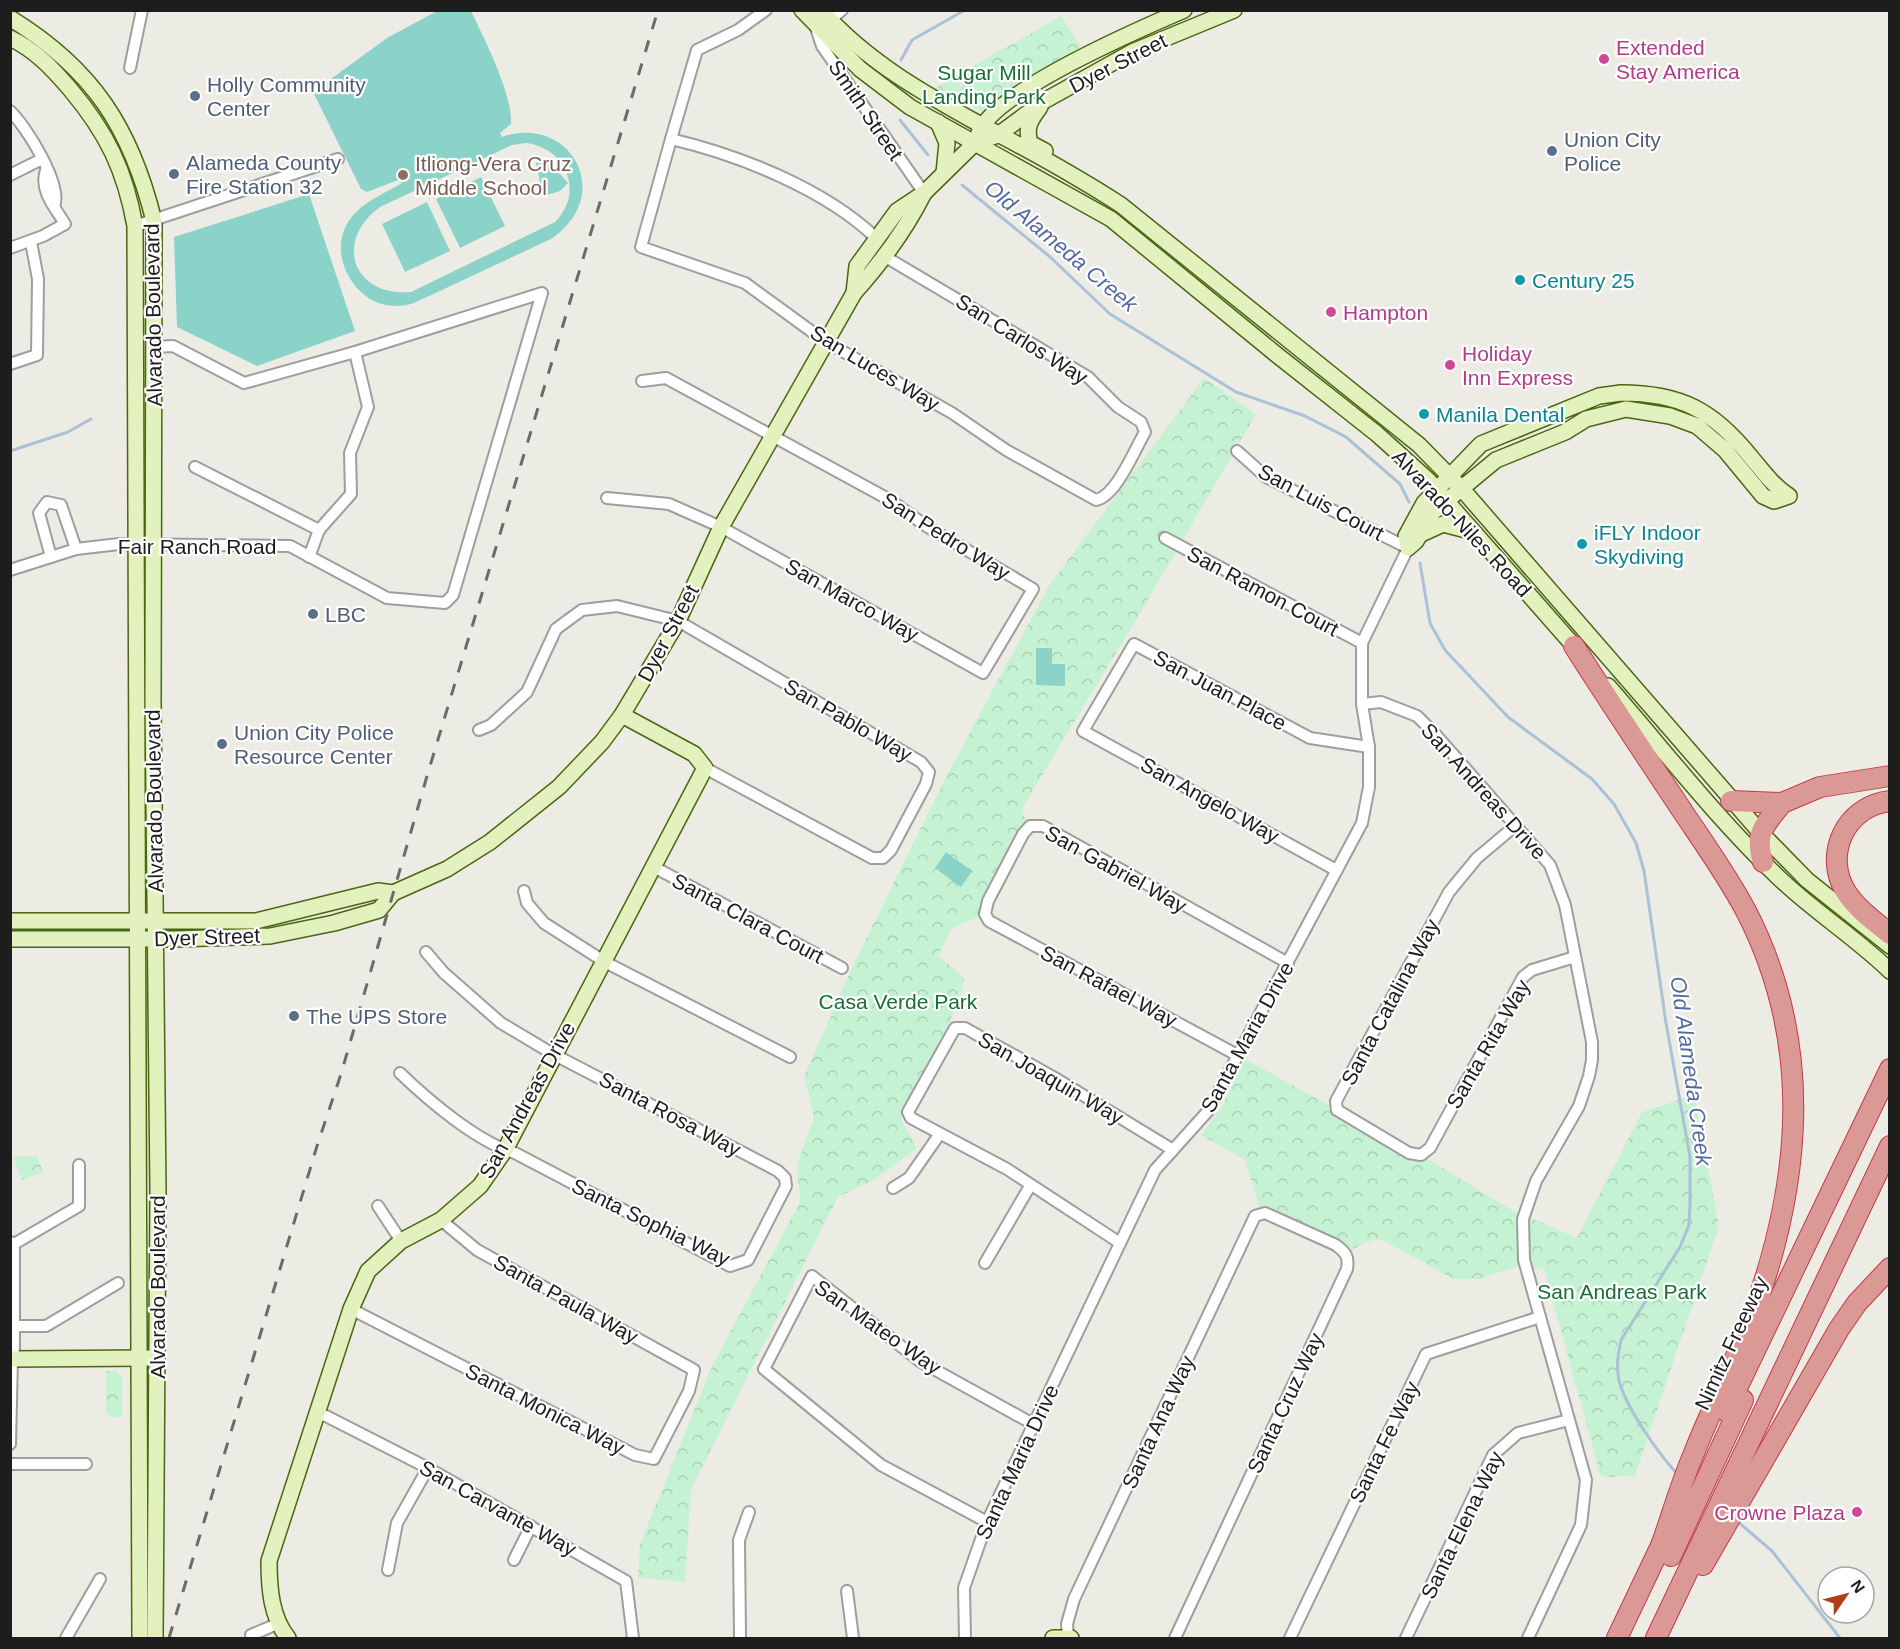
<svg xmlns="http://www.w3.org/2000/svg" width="1900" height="1649" font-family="Helvetica,sans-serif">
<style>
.park{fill:url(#park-crowns)}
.pitch{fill:#8bd3c9;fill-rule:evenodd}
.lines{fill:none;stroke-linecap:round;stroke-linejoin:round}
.stream{stroke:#aac1d6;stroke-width:3}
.street-casing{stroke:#9e9e9e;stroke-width:14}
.secondary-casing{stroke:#496712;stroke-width:18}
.highway-casing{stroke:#c33947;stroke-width:22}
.street{stroke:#fff;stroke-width:10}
.secondary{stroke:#e2f1be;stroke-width:15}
.highway{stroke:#db9995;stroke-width:20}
.rail{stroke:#6b6b6b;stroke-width:3;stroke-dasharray:12 12;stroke-linecap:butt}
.hotel-dot{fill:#d1479c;stroke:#fff;stroke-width:2}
.service-dot{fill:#5c6f8a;stroke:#fff;stroke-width:2}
.education-dot{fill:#8d6e63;stroke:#fff;stroke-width:2}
.culture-dot{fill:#0f9aa8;stroke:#fff;stroke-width:2}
.labels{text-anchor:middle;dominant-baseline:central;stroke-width:4.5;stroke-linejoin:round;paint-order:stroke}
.hotel-label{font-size:21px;fill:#b23c85;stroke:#fff;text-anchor:start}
.street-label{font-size:21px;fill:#1d1d1d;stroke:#fff}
.park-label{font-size:21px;fill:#186e34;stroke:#fff}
.service-label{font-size:21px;fill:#4e5e75;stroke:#fff;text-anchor:start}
.education-label{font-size:21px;fill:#785e54;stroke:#fff;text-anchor:start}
.culture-label{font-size:21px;fill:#0d838f;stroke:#fff;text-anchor:start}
.water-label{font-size:22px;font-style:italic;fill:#5569a1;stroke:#fff}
</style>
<defs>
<pattern id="park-crowns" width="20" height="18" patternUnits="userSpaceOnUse" patternTransform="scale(1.5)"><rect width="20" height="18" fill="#c6f2d4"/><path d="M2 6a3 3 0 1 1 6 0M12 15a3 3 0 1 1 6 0" fill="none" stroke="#aacfb6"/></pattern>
</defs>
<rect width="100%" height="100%" fill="#edece4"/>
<!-- park -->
<g class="park">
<path d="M1061 16 1081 46 982 112 933 89Z"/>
<path d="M1204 378 1256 414 1145 605 1024 805 1022 813 1030 826 985 914 952 928 938 956 964 977 960 1000 901 1120 917 1148 874 1180 838 1197 691 1489 685 1582 638 1578 640 1544 712 1366 800 1202 797 1165 814 1117 804 1076 857 957 948 773 1050 584Z"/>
<path d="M1245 1059 1421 1155 1510 1209 1577 1238 1642 1112 1694 1095 1719 1226 1635 1476 1601 1477 1544 1269 1516 1267 1480 1279H1454L1380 1239 1366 1242 1346 1253 1261 1214 1245 1160 1201 1135 1221 1108Z"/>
<path d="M13 1156H37L43 1172 22 1180Z"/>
<path d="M106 1371H116L122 1377V1417H109V1413H106Z"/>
</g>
<!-- pitch -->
<g class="pitch">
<path d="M439 10 471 11C484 38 513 95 511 124L500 133 502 137C569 113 617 194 551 239L414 303C405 306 396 307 386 305 353 299 329 255 347 224 360 202 381 196 402 183L398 180 367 192 361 189 313 92 387 38ZM526 143C566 148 585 192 555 222L411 292C353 297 333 241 380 207L512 145Z"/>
<path d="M547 159 568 183 560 191 543 196 536 163Z"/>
<path d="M481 177 505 226 460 248 436 199Z"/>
<path d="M309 194 355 331 257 366 177 327 174 237Z"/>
<path d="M427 202 450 251 405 272 382 224Z"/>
<path d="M1036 648H1052V664H1065V686L1036 685Z"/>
<path d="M946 852 972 871 961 887 935 868Z"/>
</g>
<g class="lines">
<!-- stream -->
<g class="stream">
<path d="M901 60 912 40 965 10"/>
<path d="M900 120 928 155"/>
<path d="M962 185 1049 256 1110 314 1236 392 1305 416 1346 437 1400 484 1409 502"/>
<path d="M10 451 68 432 91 419"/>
<path d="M1420 563 1430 623 1445 650 1508 717 1592 779 1614 804 1636 843 1644 871 1666 1023 1690 1157V1205L1689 1225 1680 1247 1621 1340C1618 1353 1616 1367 1619 1381 1627 1409 1658 1453 1678 1475"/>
<path d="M1737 1521 1772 1551 1840 1638"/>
</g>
<!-- street casing -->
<g class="street-casing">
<g id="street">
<path d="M827 23 842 10"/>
<path d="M816 28 822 46 924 193"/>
<path d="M130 68 142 10"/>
<path d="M10 111C26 126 63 185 54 206"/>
<path d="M671 139 697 50 738 30 766 10"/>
<path d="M10 175 42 159"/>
<path d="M135 226 338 159"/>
<path d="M876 238C825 189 739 155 671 139L641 247 745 283 826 342 952 413 1006 450 1096 500C1116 496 1134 451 1145 432L1141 422 1118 407 1088 377 884 256"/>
<path d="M10 248 43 236 65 224C55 207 39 191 46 170"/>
<path d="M10 364 37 355 38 279 31 242"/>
<path d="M195 467 319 530 351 494 350 453 368 407 355 352"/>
<path d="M607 498 669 504 721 527 983 673 1033 589 926 526 890 500 666 378 642 381"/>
<path d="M1165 538 1362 643"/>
<path d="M51 557 39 513 47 502 61 505 76 549"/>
<path d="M309 557 319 530"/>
<path d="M10 570 76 549 119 544 290 546 387 598 445 603 453 595 542 293 355 352 244 383 173 346 154 347"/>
<path d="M1362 704 1381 702 1417 716 1437 736 1550 865 1565 905 1592 1042V1060L1589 1076 1579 1106 1536 1181 1523 1219 1524 1260 1586 1480 1581 1525 1528 1638"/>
<path d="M479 730 491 725 527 692 556 629 582 610 617 606 678 621 921 762 929 772 926 784 891 850 883 858H872L705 768"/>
<path d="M1515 826 1477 858 1449 892 1336 1101 1337 1110 1409 1153 1421 1155 1430 1148 1523 977 1532 970 1575 957"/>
<path d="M654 867 842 968"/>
<path d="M1336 870 1083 731 1134 644 1310 738 1369 747"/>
<path d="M524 891 527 903 544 923 605 962 790 1057"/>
<path d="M1237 1055 989 921 985 914 988 901 1023 834 1030 826H1043L1288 963"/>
<path d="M400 1073C428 1100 477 1142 515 1153L730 1266 748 1260 786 1186 785 1178 778 1171 553 1054 501 1023 444 973 426 952"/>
<path d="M893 1188 909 1178 939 1135"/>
<path d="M378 1206 401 1241"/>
<path d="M10 1242 14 1244V1348L12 1359 10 1444"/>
<path d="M1120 1243 1007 1169 911 1118 908 1112 955 1028H965L1055 1078 1173 1150"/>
<path d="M14 1244 79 1206V1165"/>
<path d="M985 1263 1030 1186"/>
<path d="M351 1309 635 1455 654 1459 689 1391 694 1370 477 1250 441 1220"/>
<path d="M10 1326H46L118 1283"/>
<path d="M315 1414 326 1416 428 1468 626 1581 633 1638"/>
<path d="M10 1464H86"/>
<path d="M987 1522 881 1465 764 1369 812 1276 921 1362 1033 1424"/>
<path d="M514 1560 531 1526"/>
<path d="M388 1570 397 1523 428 1468"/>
<path d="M847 1591 853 1638"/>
<path d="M251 1635 277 1624"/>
<path d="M66 1638 100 1579"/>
<path d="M740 1638 739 1540 749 1512"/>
<path d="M965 1638 964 1588 987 1522 1155 1170 1208 1111 1362 823 1369 787V747L1362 704V643L1408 548 1266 477 1237 451"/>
<path d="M1068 1638 1067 1624 1074 1599 1255 1216 1265 1213 1336 1245C1346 1253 1349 1256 1347 1269L1175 1638"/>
<path d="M1290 1638 1426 1354 1540 1317"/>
<path d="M1406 1638 1493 1455 1518 1433 1569 1420"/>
</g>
</g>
<!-- secondary casing -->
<g class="secondary-casing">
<g id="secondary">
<path d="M802 10 860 69 910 107 1111 219 1277 355 1377 434 1428 480 1581 654"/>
<path d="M821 10C866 61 923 93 981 125 1029 150 1076 176 1121 205L1419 445 1462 489 1760 832 1807 880 1890 946"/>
<path d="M10 18C93 69 131 128 154 221L153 702 158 1192 155 1638"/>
<path d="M10 38C35 50 52 68 70 89 107 133 125 170 135 226L140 1638"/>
<path d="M1040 107C1031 119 1025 127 1030 143L1045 151"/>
<path d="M938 122 947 143 944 173"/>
<path d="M979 133C993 92 1142 28 1184 10"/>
<path d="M854 293 857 266 897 211 924 193 976 142 998 135 1044 101 1132 52 1234 10"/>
<path d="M1621 393C1680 393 1713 410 1750 456 1762 470 1773 486 1789 496L1774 501 1763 496 1725 450 1697 426 1670 416 1626 409 1586 419 1565 432 1496 460 1433 512 1416 541 1408 548 1406 536 1424 503 1481 444 1599 396Z"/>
<path d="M1419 535 1443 524 1470 531"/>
<path d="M1608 686C1664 750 1717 819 1778 877 1813 911 1855 937 1890 971"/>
<path d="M10 921H256L378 891 393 893 447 869 490 842 559 787 602 742 622 715 678 621 721 527 854 293C881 263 906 229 924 193"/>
<path d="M10 939H174L270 936 334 923 379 910 393 893"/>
<path d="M10 1359 148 1358"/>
<path d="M288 1638C271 1617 269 1588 269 1561L351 1309 368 1271 401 1241 441 1220 480 1186 505 1150 705 768 694 754 622 715"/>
<path d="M1053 1638H1071"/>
</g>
</g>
<!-- highway casing -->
<g class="highway-casing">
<g id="highway">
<path d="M1574 646C1610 703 1648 759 1685 815 1706 846 1728 877 1746 911 1814 1043 1802 1181 1752 1317 1735 1363 1712 1407 1694 1453 1681 1483 1672 1515 1661 1546"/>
<path d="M1731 801 1782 803 1820 787 1890 776"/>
<path d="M1890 801C1845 806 1823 855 1846 892 1857 909 1874 921 1890 934"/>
<path d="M1763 862C1754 833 1764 826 1782 803"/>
<path d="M1726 1411 1890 1069"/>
<path d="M1671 1556 1743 1400"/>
<path d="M1703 1565 1839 1329 1857 1303 1890 1268"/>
<path d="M1617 1638 1666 1535"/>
<path d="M1656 1638 1890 1146"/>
</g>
</g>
<!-- street -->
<use href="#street" class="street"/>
<!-- secondary -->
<use href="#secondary" class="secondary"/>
<!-- highway -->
<use href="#highway" class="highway"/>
<!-- rail -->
<path class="rail" d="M169 1638 317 1146 341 1074 427 776 658 10"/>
</g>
<!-- markers -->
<g class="hotel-dot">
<circle cx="1604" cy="59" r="6"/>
<circle cx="1331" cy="312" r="6"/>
<circle cx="1450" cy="365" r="6"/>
<circle cx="1857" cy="1512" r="6"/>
</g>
<g class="service-dot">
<circle cx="195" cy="96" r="6"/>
<circle cx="1552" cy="151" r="6"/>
<circle cx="174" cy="174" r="6"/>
<circle cx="313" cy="614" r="6"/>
<circle cx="222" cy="744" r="6"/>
<circle cx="294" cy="1016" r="6"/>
</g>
<circle class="education-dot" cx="403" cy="175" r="6"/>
<g class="culture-dot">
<circle cx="1520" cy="280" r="6"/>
<circle cx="1424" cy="414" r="6"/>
<circle cx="1582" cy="544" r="6"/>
</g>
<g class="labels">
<!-- hotel labels -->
<g class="hotel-label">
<text x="1616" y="47">Extended<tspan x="1616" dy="24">Stay America</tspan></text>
<text x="1343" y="312">Hampton</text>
<text x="1462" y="353">Holiday<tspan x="1462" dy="24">Inn Express</tspan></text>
<text x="1845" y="1512" text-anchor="end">Crowne Plaza</text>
</g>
<!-- street labels -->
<g class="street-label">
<text transform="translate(1118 63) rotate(-27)">Dyer Street</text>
<text transform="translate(866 110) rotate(56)">Smith Street</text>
<text transform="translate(153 315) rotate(-91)">Alvarado Boulevard</text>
<text transform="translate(1022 339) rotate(32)">San Carlos Way</text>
<text transform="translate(875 368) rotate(31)">San Luces Way</text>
<text transform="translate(1321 502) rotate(28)">San Luis Court</text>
<text transform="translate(1462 523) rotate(47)">Alvarado-Niles Road</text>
<text transform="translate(946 536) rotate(32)">San Pedro Way</text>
<text x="197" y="546">Fair Ranch Road</text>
<text transform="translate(1263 591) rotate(28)">San Ramon Court</text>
<text transform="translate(852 600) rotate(29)">San Marco Way</text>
<text transform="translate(668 633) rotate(-62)">Dyer Street</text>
<text transform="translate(1220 690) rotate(28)">San Juan Place</text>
<text transform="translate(848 720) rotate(30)">San Pablo Way</text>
<text transform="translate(1484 791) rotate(48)">San Andreas Drive</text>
<text transform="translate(1210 800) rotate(29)">San Angelo Way</text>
<text transform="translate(154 801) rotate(-91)">Alvarado Boulevard</text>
<text transform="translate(1116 869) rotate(29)">San Gabriel Way</text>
<text transform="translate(748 918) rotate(28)">Santa Clara Court</text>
<text transform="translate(207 937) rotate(-2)">Dyer Street</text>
<text transform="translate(1109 986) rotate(28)">San Rafael Way</text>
<text transform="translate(1390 1002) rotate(-62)">Santa Catalina Way</text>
<text transform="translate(1247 1037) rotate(-61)">Santa Maria Drive</text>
<text transform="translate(1488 1044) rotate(-60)">Santa Rita Way</text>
<text transform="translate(1051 1078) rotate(30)">San Joaquin Way</text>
<text transform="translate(527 1100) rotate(-61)">San Andreas Drive</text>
<text transform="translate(670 1114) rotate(28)">Santa Rosa Way</text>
<text transform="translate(651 1222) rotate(26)">Santa Sophia Way</text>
<text transform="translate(157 1287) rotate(-90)">Alvarado Boulevard</text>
<text transform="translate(566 1299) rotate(29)">Santa Paula Way</text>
<text transform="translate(878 1327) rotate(35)">San Mateo Way</text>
<text transform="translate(1731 1343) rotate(-65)">Nimitz Freeway</text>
<text transform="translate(1285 1403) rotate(-65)">Santa Cruz Way</text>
<text transform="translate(545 1409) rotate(27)">Santa Monica Way</text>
<text transform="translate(1158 1422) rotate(-65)">Santa Ana Way</text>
<text transform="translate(1384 1442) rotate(-64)">Santa Fe Way</text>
<text transform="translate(1017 1462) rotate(-65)">Santa Maria Drive</text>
<text transform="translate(498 1508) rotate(29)">San Carvante Way</text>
<text transform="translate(1462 1525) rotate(-64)">Santa Elena Way</text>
</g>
<!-- park labels -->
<g class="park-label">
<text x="984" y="72">Sugar Mill<tspan x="984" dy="24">Landing Park</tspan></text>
<text x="898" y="1001">Casa Verde Park</text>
<text x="1622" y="1291">San Andreas Park</text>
</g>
<!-- service labels -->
<g class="service-label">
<text x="207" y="84">Holly Community<tspan x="207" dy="24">Center</tspan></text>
<text x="1564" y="139">Union City<tspan x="1564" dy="24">Police</tspan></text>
<text x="186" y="162">Alameda County<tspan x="186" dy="24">Fire Station 32</tspan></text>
<text x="325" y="614">LBC</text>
<text x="234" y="732">Union City Police<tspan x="234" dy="24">Resource Center</tspan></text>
<text x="306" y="1016">The UPS Store</text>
</g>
<!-- education labels -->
<g class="education-label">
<text x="415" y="163">Itliong-Vera Cruz<tspan x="415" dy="24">Middle School</tspan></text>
</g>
<!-- culture labels -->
<g class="culture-label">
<text x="1532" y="280">Century 25</text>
<text x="1436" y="414">Manila Dental</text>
<text x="1594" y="532">iFLY Indoor<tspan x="1594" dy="24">Skydiving</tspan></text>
</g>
<!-- water labels -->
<g class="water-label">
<text transform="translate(1061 246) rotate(40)">Old Alameda Creek</text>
<text transform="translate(1691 1071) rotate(82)">Old Alameda Creek</text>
</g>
</g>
<!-- border -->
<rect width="1900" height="1649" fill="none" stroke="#1d1d1d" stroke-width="24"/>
<!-- north arrow -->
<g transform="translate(1846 1595) rotate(55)"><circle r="28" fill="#ffffff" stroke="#a5a5a5" stroke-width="1.5"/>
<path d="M0-4.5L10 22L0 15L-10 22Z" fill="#b23e18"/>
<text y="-9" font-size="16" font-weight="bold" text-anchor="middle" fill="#1d1d1d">N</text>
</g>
</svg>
